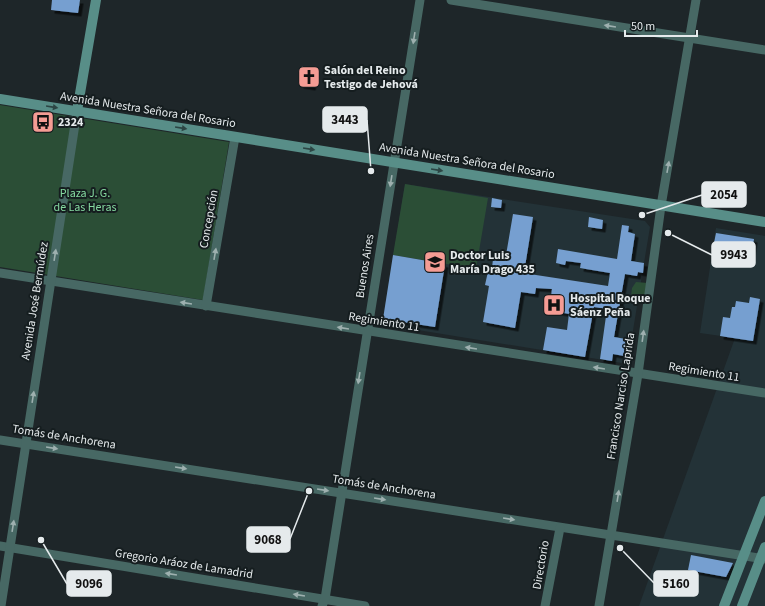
<svg xmlns="http://www.w3.org/2000/svg" width="765" height="606" font-family="'Source Sans 3',sans-serif">
<style>
.built{fill:#233237}
.green{fill:#2b4e36}
.building{fill:#769fd0;filter:url(#shadow)}
.lines{fill:none;stroke-linecap:round;stroke-linejoin:round}
.street{stroke:#476864;stroke-width:9}
.secondary{stroke:#588e88;stroke-width:10}
.oneway{fill:#9eb0af}
.oneway2{fill:#2c4544}
.labels{text-anchor:middle;dominant-baseline:central;stroke-width:4;stroke-linejoin:round;paint-order:stroke}
.poi-label{font-size:12px;font-weight:bold;fill:#e5eaec;stroke:#151d1f;text-anchor:start}
.street-label{font-size:12px;fill:#e5eaec;stroke:#151d1f}
.park-label{font-size:12px;fill:#85d9a0;stroke:#151d1f}
.leader{fill:none;stroke:#e5eaec;stroke-width:1.5}
.callout-dot{fill:#e5eaec;stroke:#151d1f;stroke-width:1.5}
.callout{fill:#e5eaec;stroke:#e5eaec;stroke-width:1.5}
.callout-label{font-size:13px;text-anchor:middle;font-weight:bold;fill:#111}
</style>
<defs>
<filter id="shadow"><feDropShadow dx="3.5" dy="3.5" stdDeviation="0" flood-color="#0009"/></filter>
</defs>
<rect width="100%" height="100%" fill="#1e2629"/>
<!-- built -->
<g class="built">
<path d="M405 184 645 221 650 227 644 263 629 355 622 363 387 325 383 319Z"/>
<path d="M716 228 765 236V606H639L735 338 700 333Z"/>
</g>
<!-- green -->
<g class="green">
<path d="M0 105 229 142 203 300 0 267Z"/>
<path d="M405 184 488 198 476 269 393 255Z"/>
<path d="M636 282 648 283 644 304 636 302 631 296 632 288Z"/>
</g>
<!-- building -->
<g class="building">
<path d="M52 0H80L78 13 51 10Z"/>
<path d="M302 66 316 69 312 87 300 85Z"/>
<path d="M492 198 502 200 501 208 491 207Z"/>
<path d="M513 214 533 217 524 273 536 275 608 286 610 273 580 268 581 263 566 261 565 265 556 263 558 249 617 259 622 225 629 226 628 232 635 234 631 261 644 263 643 273 638 272 637 276 625 274 614 337 626 339 624 356 613 354 612 361 600 359 607 309 594 307 585 357 543 350 547 327 567 330 569 314 549 310 552 289 536 288 535 294 521 292 515 328 483 322 489 286 485 285 489 267 492 268 493 259 505 261Z"/>
<path d="M589 217 603 220 602 229 588 227Z"/>
<path d="M716 233 754 239 751 259 712 253Z"/>
<path d="M393 255 445 264 435 327 383 319Z"/>
<path d="M750 297 760 299 753 341 720 336 723 317 730 318 732 307H735L736 301 749 303Z"/>
<path d="M691 555 733 563 726 577 688 570Z"/>
</g>
<g class="lines">
<!-- street -->
<g class="street">
<path d="M451 0 765 50"/>
<path d="M0 273 765 393"/>
<path d="M206 306 235 137"/>
<path d="M0 440 765 559"/>
<path d="M0 546 365 606"/>
<path d="M1 606 77 111"/>
<path d="M322 606 325 599 420 0"/>
<path d="M545 606 560 528"/>
<path d="M599 606 638 374 661 206 696 0"/>
</g>
<!-- secondary -->
<g class="secondary">
<path d="M0 99 765 222"/>
<path d="M77 111 96 0"/>
<path d="M724 606 765 501"/>
<path d="M742 606 765 547"/>
</g>
</g>
<!-- one-way arrows -->
<defs><path id="oneway-solid" d="M-6-.8H1V-3.2L6.5 0L1 3.2V.8H-6Z"/></defs>
<g class="oneway">
<use href="#oneway-solid" transform="translate(610 26) rotate(-171)"/>
<use href="#oneway-solid" transform="translate(414 38) rotate(99)"/>
<use href="#oneway-solid" transform="translate(668 167) rotate(-80)"/>
<use href="#oneway-solid" transform="translate(391 181) rotate(99)"/>
<use href="#oneway-solid" transform="translate(215 254) rotate(-80)"/>
<use href="#oneway-solid" transform="translate(55 255) rotate(-81)"/>
<use href="#oneway-solid" transform="translate(186 303) rotate(-171)"/>
<use href="#oneway-solid" transform="translate(343 328) rotate(-171)"/>
<use href="#oneway-solid" transform="translate(643 336) rotate(-82)"/>
<use href="#oneway-solid" transform="translate(471 348) rotate(-171)"/>
<use href="#oneway-solid" transform="translate(599 368) rotate(-171)"/>
<use href="#oneway-solid" transform="translate(359 378) rotate(99)"/>
<use href="#oneway-solid" transform="translate(33 397) rotate(-81)"/>
<use href="#oneway-solid" transform="translate(52 448) rotate(9)"/>
<use href="#oneway-solid" transform="translate(181 468) rotate(9)"/>
<use href="#oneway-solid" transform="translate(323 490) rotate(9)"/>
<use href="#oneway-solid" transform="translate(618 496) rotate(-81)"/>
<use href="#oneway-solid" transform="translate(380 499) rotate(9)"/>
<use href="#oneway-solid" transform="translate(509 519) rotate(9)"/>
<use href="#oneway-solid" transform="translate(13 526) rotate(-81)"/>
<use href="#oneway-solid" transform="translate(171 574) rotate(-171)"/>
<use href="#oneway-solid" transform="translate(299 595) rotate(-171)"/>
</g>
<g class="oneway2">
<use href="#oneway-solid" transform="translate(52 107) rotate(9)"/>
<use href="#oneway-solid" transform="translate(181 128) rotate(9)"/>
<use href="#oneway-solid" transform="translate(309 149) rotate(9)"/>
<use href="#oneway-solid" transform="translate(437 170) rotate(9)"/>
</g>
<!-- icons -->
<defs>
<g id="church-square" transform="scale(1.15)"><rect x="-9" y="-9" width="18" height="18" rx="4" fill="#f59c94" stroke="#151d1f"/><path d="M-1.2-6h2.4v3.5h3.3v2.4h-3.3V6h-2.4V-.1h-3.3v-2.4h3.3Z" fill="#111"/></g>
<g id="bus-square" transform="scale(1.15)"><rect x="-9" y="-9" width="18" height="18" rx="4" fill="#f59c94" stroke="#151d1f"/><path d="M-5-6H5V4H4V6H2V4H-2V6H-4V4H-5ZM-3.5-4V0h7V-4ZM-3.5 1.2v1.5H-2V1.2ZM2 1.2v1.5H3.5V1.2Z" fill="#111"/></g>
<g id="university-square" transform="scale(1.15)"><rect x="-9" y="-9" width="18" height="18" rx="4" fill="#f59c94" stroke="#151d1f"/><path d="M0-5L7-2L0 1L-7-2ZM-4 1L0 2.5L4 1V4Q0 6-4 4Z" fill="#111"/></g>
<g id="hospital-square" transform="scale(1.15)"><rect x="-9" y="-9" width="18" height="18" rx="4" fill="#f59c94" stroke="#151d1f"/><path d="M-5-5h3v3.5h4V-5h3V5h-3V1.5h-4V5h-3Z" fill="#111"/></g>
</defs>
<g fill-rule="evenodd">
<use href="#church-square" x="309" y="77"/>
<use href="#bus-square" x="43" y="122"/>
<use href="#university-square" x="435" y="262"/>
<use href="#hospital-square" x="554" y="305"/>
</g>
<g class="labels">
<!-- poi labels -->
<g class="poi-label">
<text x="324" y="70">Salón del Reino<tspan x="324" dy="14">Testigo de Jehová</tspan></text>
<text x="58" y="122">2324</text>
<text x="450" y="255">Doctor Luis<tspan x="450" dy="14">María Drago 435</tspan></text>
<text x="570" y="298">Hospital Roque<tspan x="570" dy="14">Sáenz Peña</tspan></text>
</g>
<!-- street labels -->
<g class="street-label">
<text transform="translate(148 110) rotate(9)">Avenida Nuestra Señora del Rosario</text>
<text transform="translate(467 161) rotate(9)">Avenida Nuestra Señora del Rosario</text>
<text transform="translate(209 219) rotate(-80)">Concepción</text>
<text transform="translate(365 266) rotate(-81)">Buenos Aires</text>
<text transform="translate(35 301) rotate(-81)">Avenida José Bermúdez</text>
<text transform="translate(384 322) rotate(9)">Regimiento 11</text>
<text transform="translate(704 372) rotate(9)">Regimiento 11</text>
<text transform="translate(621 396) rotate(-81)">Francisco Narciso Laprida</text>
<text transform="translate(64 437) rotate(9)">Tomás de Anchorena</text>
<text transform="translate(384 487) rotate(9)">Tomás de Anchorena</text>
<text transform="translate(184 564) rotate(9)">Gregorio Aráoz de Lamadrid</text>
<text transform="translate(541 565) rotate(-80)">Directorio</text>
</g>
<!-- park labels -->
<g class="park-label">
<text x="85" y="193">Plaza J. G.<tspan x="85" dy="14">de Las Heras</tspan></text>
</g>
</g>
<!-- callouts -->
<path class="leader" d="M371 171L367 120M642 215L702 195M668 233L712 255M309 491L290 539M620 548L654 583M41 540L67 584"/>
<g class="callout-dot">
<circle cx="371" cy="171" r="4"/>
<circle cx="642" cy="215" r="4"/>
<circle cx="668" cy="233" r="4"/>
<circle cx="309" cy="491" r="4"/>
<circle cx="620" cy="548" r="4"/>
<circle cx="41" cy="540" r="4"/>
</g>
<g class="callout">
<rect x="323" y="107" width="44" height="25" rx="4"/>
<rect x="702" y="182" width="44" height="25" rx="4"/>
<rect x="712" y="242" width="43" height="25" rx="4"/>
<rect x="247" y="527" width="43" height="25" rx="4"/>
<rect x="654" y="571" width="44" height="25" rx="4"/>
<rect x="67" y="571" width="44" height="25" rx="4"/>
</g>
<g class="callout-label">
<text x="345" y="124">3443</text>
<text x="724" y="199">2054</text>
<text x="734" y="259">9943</text>
<text x="268" y="544">9068</text>
<text x="676" y="588">5160</text>
<text x="89" y="588">9096</text>
</g>
<!-- scale -->
<path d="M625 30v6h72v-6" fill="none" stroke="#e5eaec" stroke-width="2"/>
<text x="631" y="30" font-size="12" fill="#e5eaec" stroke="#151d1f" stroke-width="3" paint-order="stroke">50 m</text>
</svg>
